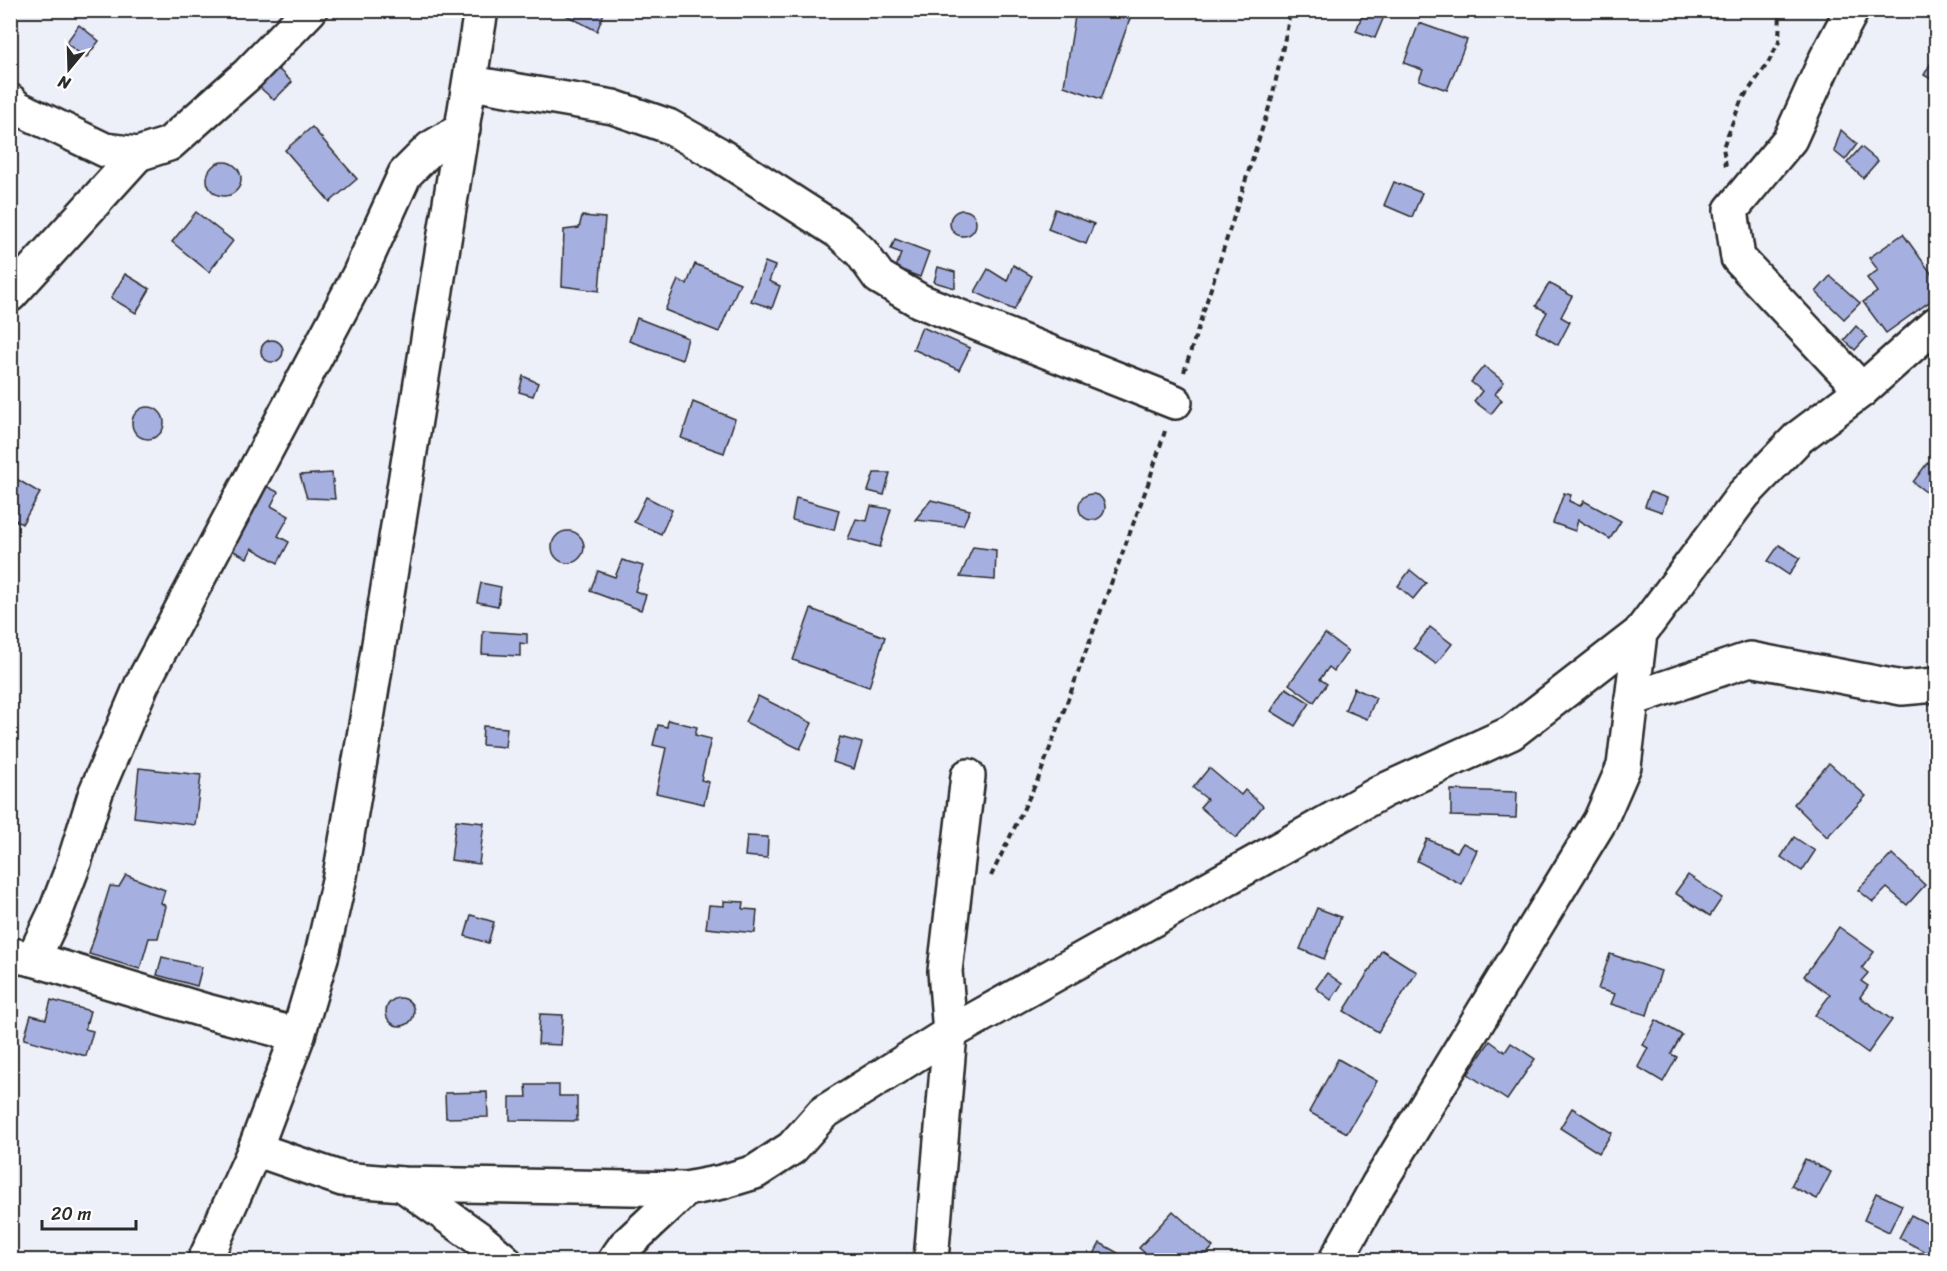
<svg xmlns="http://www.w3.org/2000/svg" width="1947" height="1271" font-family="Sriracha,sans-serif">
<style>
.building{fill:#a6b0e0;stroke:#2b2b2b;stroke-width:1.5}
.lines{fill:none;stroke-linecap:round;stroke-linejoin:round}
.street-casing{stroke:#2b2b2b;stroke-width:38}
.path{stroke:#2b2b2b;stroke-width:4;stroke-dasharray:6 4.5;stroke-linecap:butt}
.street{stroke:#fff;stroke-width:33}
</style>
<rect width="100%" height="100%" fill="#edeff9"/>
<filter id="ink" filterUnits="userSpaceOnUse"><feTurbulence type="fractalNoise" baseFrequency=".0167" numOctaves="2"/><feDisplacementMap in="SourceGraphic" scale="12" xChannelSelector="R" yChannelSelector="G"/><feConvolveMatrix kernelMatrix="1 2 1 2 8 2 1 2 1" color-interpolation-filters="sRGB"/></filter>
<g filter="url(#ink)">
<!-- building -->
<g class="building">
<path d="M556 10H605L597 31Z"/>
<path d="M1076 10H1133L1101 99 1064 86Z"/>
<path d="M1364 10 1385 14 1375 38 1356 31Z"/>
<path d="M1419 23 1467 40 1447 90 1419 80 1423 70 1404 63Z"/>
<path d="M79 25 99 41 86 58 66 43Z"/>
<path d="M1936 54V82L1924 75Z"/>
<path d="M275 66 292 82 274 100 257 85Z"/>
<path d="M312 127 357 179 330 202 285 150Z"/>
<path d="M1841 130 1857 144 1845 160 1834 151Z"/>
<path d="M1861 147 1878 161 1863 178 1847 163Z"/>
<circle cx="224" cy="179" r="17"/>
<path d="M1394 182 1422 193 1412 217 1384 205Z"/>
<path d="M1055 209 1094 224 1086 244 1048 229Z"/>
<circle cx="963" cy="223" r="13"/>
<path d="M196 212 233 241 209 272 172 242Z"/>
<path d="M582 216 605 218 599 291 562 286 564 230 579 228Z"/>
<path d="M1903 234 1936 280V297L1886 333 1863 302 1877 292 1867 278 1878 270 1869 258Z"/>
<path d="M895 239 929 252 920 277 896 268 901 253 891 249Z"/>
<path d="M765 262 775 266 769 281 780 286 772 308 751 301Z"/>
<path d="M695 264 740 283 719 332 665 310 678 280 687 284Z"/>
<path d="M1013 265 1032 276 1014 310 975 292 988 269 1007 281Z"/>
<path d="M938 267 955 272V288L934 282Z"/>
<path d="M125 274 150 289 136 313 111 298Z"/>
<path d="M1830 276 1860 303 1844 319 1816 292Z"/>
<path d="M1549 283 1572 296 1561 317 1570 322 1558 345 1536 332 1547 312 1536 306Z"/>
<path d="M637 318 688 338 682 360 629 341Z"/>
<path d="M1856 326 1867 337 1855 350 1844 340Z"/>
<path d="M922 327 970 348 959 370 913 349Z"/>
<circle cx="272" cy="351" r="11"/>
<path d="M1484 366 1504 382 1495 394 1502 400 1491 414 1474 401 1482 391 1471 382Z"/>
<path d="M523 376 538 383 533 396 519 392Z"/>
<path d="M693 402 735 419 724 453 681 438Z"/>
<circle cx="148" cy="423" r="16"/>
<path d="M1928 462 1936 469V488L1931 496 1913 482Z"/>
<path d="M332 473 335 499 307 498 300 475Z"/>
<path d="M874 473H890L884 495 868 491Z"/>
<path d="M10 475 40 493 22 524 10 517Z"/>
<path d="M260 483 278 492 271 506 289 516 278 536 289 542 278 563 252 548 247 558 226 547Z"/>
<path d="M1650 492 1667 498 1662 512 1645 506Z"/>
<path d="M1564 493 1571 495 1569 501 1580 506 1584 501 1621 521 1610 539 1578 520 1575 531 1553 523Z"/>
<circle cx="1092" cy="507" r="13"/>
<path d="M646 497 672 510 661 534 634 522Z"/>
<path d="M796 498 839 510 834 530 792 520Z"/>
<path d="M931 500 970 510 963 525 915 520Z"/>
<path d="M871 506 891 509 880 547 848 539 856 519 867 521Z"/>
<circle cx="568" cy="547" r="16"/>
<path d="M1779 545 1800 558 1789 575 1768 561Z"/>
<path d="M973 547 996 550 995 580 960 577Z"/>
<path d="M622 560 643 566 635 591 646 595 641 610 590 591 598 571 615 577Z"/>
<path d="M1410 570 1426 583 1413 599 1398 586Z"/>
<path d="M481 583 501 587 498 606 477 602Z"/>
<path d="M811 609 885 637 869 687 793 660Z"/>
<path d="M1430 627 1452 644 1436 664 1414 648Z"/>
<path d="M483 631 527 634V644L520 643V656L482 654Z"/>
<path d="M1325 634 1348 651 1334 671 1329 667 1320 679 1327 684 1314 702 1289 684Z"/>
<path d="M1286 688 1310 703 1295 726 1271 711Z"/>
<path d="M1354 688 1376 698 1367 719 1345 710Z"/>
<path d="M758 696 812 723 800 749 745 722Z"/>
<path d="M668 720 697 727 695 735 711 739 701 780 709 782 704 804 656 793 666 748 653 745 658 725 667 727Z"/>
<path d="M483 726 507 728 505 747 482 745Z"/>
<path d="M840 737 862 743 854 769 833 762Z"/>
<path d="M1829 763 1866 796 1827 837 1794 804Z"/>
<path d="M139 768 201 775 195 825 134 817Z"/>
<path d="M1209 768 1241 795 1245 790 1263 806 1236 838 1200 807 1207 799 1193 788Z"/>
<path d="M1451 790 1517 792 1516 818 1451 816Z"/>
<path d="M456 820 484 823 479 864 451 860Z"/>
<path d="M747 836 768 837 767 858 745 856Z"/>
<path d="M1794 837 1815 851 1802 871 1781 857Z"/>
<path d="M1427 839 1457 852 1463 843 1477 850 1461 884 1417 861Z"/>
<path d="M1892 854 1925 885 1907 905 1887 888 1873 902 1858 890Z"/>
<path d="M126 875 165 890 161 903 166 906 158 938H149L140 969 89 954 110 886 119 887Z"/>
<path d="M1688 875 1722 898 1710 916 1675 893Z"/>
<path d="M724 901 744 902 743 909 757 910 755 933 706 928 709 905 724 906Z"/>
<path d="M1317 908 1341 917 1324 959 1300 949Z"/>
<path d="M471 915 494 922 488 943 465 936Z"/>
<path d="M1839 927 1874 952 1862 968 1868 973 1861 981 1868 986 1860 997 1892 1020 1868 1053 1815 1015 1830 995 1804 976Z"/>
<path d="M1382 950 1417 972 1378 1032 1344 1011Z"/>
<path d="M1610 954 1661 971 1647 1015 1611 1004 1615 994 1598 989Z"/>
<path d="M162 957 202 967 197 986 157 975Z"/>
<path d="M1327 973 1342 984 1331 1000 1316 988Z"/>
<circle cx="400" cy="1012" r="14"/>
<path d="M51 1000 90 1011 85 1029 93 1031 86 1056 24 1039 31 1015 46 1019Z"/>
<path d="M540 1014 563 1015 561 1045 538 1044Z"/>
<path d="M1656 1020 1682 1035 1671 1054 1677 1057 1663 1082 1638 1067 1648 1048 1643 1045Z"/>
<path d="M1490 1041 1505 1052 1511 1043 1535 1059 1507 1100 1468 1074Z"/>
<path d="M1338 1059 1377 1081 1347 1133 1309 1112Z"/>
<path d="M526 1085H559V1096H577V1121L510 1120V1097H527Z"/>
<path d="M487 1092 488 1117 446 1118 445 1093Z"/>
<path d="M1572 1108 1612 1133 1599 1153 1560 1128Z"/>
<path d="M1805 1159 1831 1172 1817 1199 1791 1186Z"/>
<path d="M1876 1193 1902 1205 1889 1232 1864 1220Z"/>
<path d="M1173 1211 1213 1247 1201 1260H1153L1139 1248Z"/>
<path d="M1911 1215 1936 1228V1260H1922L1926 1252 1899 1238Z"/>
<path d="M1100 1243 1118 1253 1114 1260H1091Z"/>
</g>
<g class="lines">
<!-- street casing -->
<g class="street-casing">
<g id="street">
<path d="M1852 10 1826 59 1790 139 1731 210 1738 258 1862 390"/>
<path d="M471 83 613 107 668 126 718 154 839 232 861 252 879 277 920 301 1175 402"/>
<path d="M10 101 16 107 105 150 138 154 169 144 248 74 310 10"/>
<path d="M10 295 138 154"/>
<path d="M1632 699 1750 659 1902 688 1936 685"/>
<path d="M12 955 33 959 206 1011 298 1035"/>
<path d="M33 959 56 911 72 869 96 792 142 684 359 275 405 174 431 148 463 129"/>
<path d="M255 1149 342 1179 402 1184 686 1189 722 1182 755 1172 792 1148 823 1113 950 1033 1383 791 1511 733 1640 633"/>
<path d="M402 1184 478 1238 504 1260"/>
<path d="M205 1260 255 1149 298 1035 322 954 340 876 365 731 481 10"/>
<path d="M615 1260 625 1246 686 1189"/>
<path d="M931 1260 950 1033 945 971 968 776"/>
<path d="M1336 1260 1378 1185 1600 821 1624 766 1640 633 1744 494 1798 438 1862 390 1936 324"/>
</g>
</g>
<!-- path -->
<g class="path">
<path d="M1726 166 1723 147 1741 101 1768 63 1779 42 1780 10"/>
<path d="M1184 372 1272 98 1291 10"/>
<path d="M991 876 1040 775 1148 484 1165 431"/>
</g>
<!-- street -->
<use href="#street" class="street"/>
</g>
</g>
<!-- margin -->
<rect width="1947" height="1271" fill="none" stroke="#fff" stroke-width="36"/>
<rect x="18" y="18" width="1911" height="1235" fill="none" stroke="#2b2b2b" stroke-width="2" filter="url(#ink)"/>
<!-- north arrow -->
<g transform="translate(69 69) rotate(199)" stroke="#ffffff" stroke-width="4.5" paint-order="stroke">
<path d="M0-4.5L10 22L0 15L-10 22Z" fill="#2b2b2b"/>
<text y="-9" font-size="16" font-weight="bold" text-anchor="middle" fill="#2b2b2b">N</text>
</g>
<!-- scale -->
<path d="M42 1220v9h94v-9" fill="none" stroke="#2b2b2b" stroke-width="3"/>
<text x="51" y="1220" font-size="18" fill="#2b2b2b" stroke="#ffffff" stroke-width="4.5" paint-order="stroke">20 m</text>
</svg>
